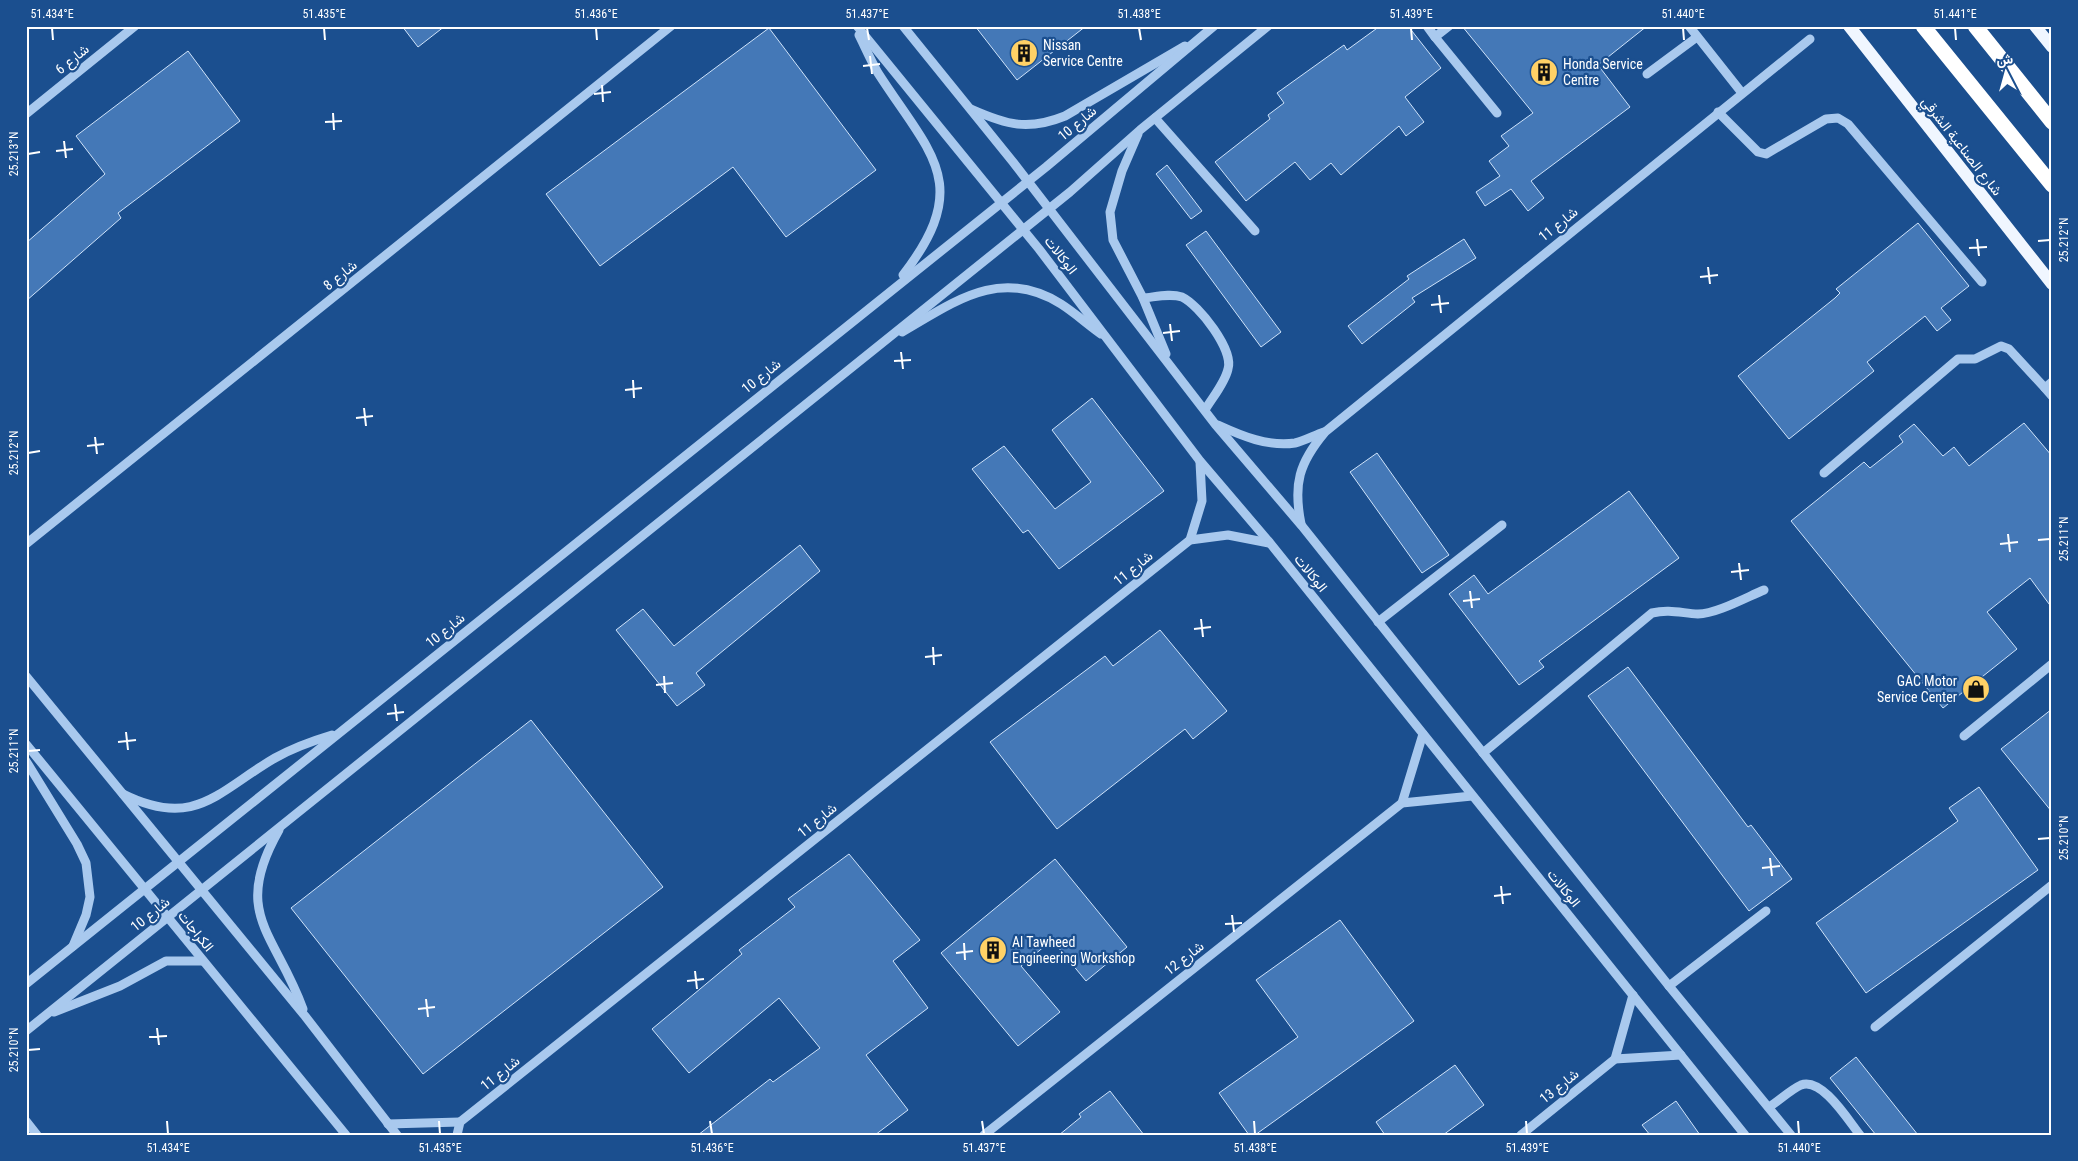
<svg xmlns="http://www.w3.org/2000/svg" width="2078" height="1161" font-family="'Roboto Condensed',Vazirmatn,sans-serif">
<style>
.building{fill:#4478b7;stroke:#cfe3fa}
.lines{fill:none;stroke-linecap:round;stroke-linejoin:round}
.minor{stroke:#a9c9ee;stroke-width:9}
.major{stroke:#f0f6ff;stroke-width:12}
.highway{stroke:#fff;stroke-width:15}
.ticks{fill:none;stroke:#fff;stroke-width:2}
.labels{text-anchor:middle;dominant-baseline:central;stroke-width:4.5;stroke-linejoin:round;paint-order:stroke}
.poi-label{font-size:14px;fill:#fff;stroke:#1b4f8f;text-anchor:start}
.street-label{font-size:14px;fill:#fff;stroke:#1b4f8f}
.neatline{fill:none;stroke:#fff;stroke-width:2}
.ticks-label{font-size:12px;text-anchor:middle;fill:#fff}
</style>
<rect width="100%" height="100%" fill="#1b4f8f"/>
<!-- building -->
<g class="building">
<path d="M402 26H445L418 47Z"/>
<path d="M975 26H1086L1017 80Z"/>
<path d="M1380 26H1408L1441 68 1405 97 1424 122 1406 136 1399 126 1341 175 1331 163 1310 180 1295 162 1246 201 1215 162 1270 119 1268 115 1284 103 1277 93 1344 45 1347 50Z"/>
<path d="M1462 26H1647L1598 65 1630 107 1531 181 1544 198 1528 211 1511 189 1485 206 1476 192 1500 176 1489 161 1509 146 1501 136 1533 113Z"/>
<path d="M769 28 876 170 786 237 733 167 600 266 546 194Z"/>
<path d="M188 51 240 121 118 213 121 218 26 301V243L105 174 76 136Z"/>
<path d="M1167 165 1202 211 1191 219 1156 174Z"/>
<path d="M1918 223 1969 286 1941 308 1951 320 1937 331 1925 316 1867 362 1874 371 1789 439 1738 376 1835 298 1840 293 1836 289Z"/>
<path d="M1206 231 1281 332 1261 347 1186 245Z"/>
<path d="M1464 239 1476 258 1412 298 1415 302 1362 344 1348 326 1409 279 1407 276Z"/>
<path d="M1092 398 1164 491 1059 569 1028 530 1023 533 972 469 1004 446 1055 509 1091 482 1052 430Z"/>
<path d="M2024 423 2052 456V608L2030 578 1987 612 2017 649 1943 708 1791 521 1864 462 1870 468 1903 442 1899 436 1914 424 1943 456 1954 447 1969 466Z"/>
<path d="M1377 453 1449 555 1422 573 1350 472Z"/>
<path d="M1629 491 1679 558 1539 661 1544 667 1519 685 1449 594 1474 575 1488 594Z"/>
<path d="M800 545 820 571 696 673 705 685 677 706 616 630 643 609 674 646Z"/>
<path d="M1160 630 1227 711 1193 739 1185 729 1057 829 990 742 1105 656 1113 666Z"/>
<path d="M1628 667 1748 827 1751 825 1792 879 1749 911 1588 696Z"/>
<path d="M2052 709V812L2001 749Z"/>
<path d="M531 720 663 887 423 1074 291 908Z"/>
<path d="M1979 787 2038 870 1866 993 1816 923 1958 821 1949 808Z"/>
<path d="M849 854 920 940 893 961 928 1008 866 1055 908 1110 875 1135H698L770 1079 773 1082 820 1048 779 998 689 1073 652 1029 742 954 739 950 795 907 788 899Z"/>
<path d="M1055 859 1127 947 1086 981 1052 940 1021 966 1060 1012 1018 1046 941 953Z"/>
<path d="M1340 920 1414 1021 1255 1135H1249L1219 1093 1298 1037 1256 980Z"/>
<path d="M1856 1057 1918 1135H1876L1830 1078Z"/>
<path d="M1455 1065 1484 1105 1443 1135H1385L1376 1122Z"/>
<path d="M1110 1091 1144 1135H1059L1081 1117 1079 1114Z"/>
<path d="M1676 1101 1700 1135H1650L1642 1125Z"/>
</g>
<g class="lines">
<!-- minor -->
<g class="minor">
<path d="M857 26 1039 249 1200 461 1270 543 1745 1135"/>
<path d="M903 26 1013 162 1215 424 1302 526 1669 986 1791 1135"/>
<path d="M1427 26 1435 37 1449 26"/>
<path d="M1689 26 1742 93"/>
<path d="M859 35C865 47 871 61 878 73 930 154 974 183 903 275"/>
<path d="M1435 37 1497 113"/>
<path d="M1647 74 1697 37"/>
<path d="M971 109C1007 125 1028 131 1065 116L1185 46"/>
<path d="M1718 112 1758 152 1766 154 1826 119 1838 118 1848 124 1982 282"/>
<path d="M26 114 135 26"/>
<path d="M1155 118 1255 231"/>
<path d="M1138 134 1122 171 1110 212 1113 240 1143 298 1166 354"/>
<path d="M1143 298C1155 297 1170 293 1182 297 1199 305 1234 350 1228 369 1225 383 1212 398 1205 410"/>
<path d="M902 332C954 302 1000 266 1061 304 1075 313 1087 324 1101 334"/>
<path d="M2052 382 2045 388 2052 396"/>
<path d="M1218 425C1242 436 1268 447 1295 443 1304 441 1315 435 1324 432"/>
<path d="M1824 473 1958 359H1975L2001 346 2009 349 2045 388"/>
<path d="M1301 524C1293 484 1299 463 1325 432L1810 39"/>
<path d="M1190 540 1202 501 1200 462"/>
<path d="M26 544 671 26"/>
<path d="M1378 622 1502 525"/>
<path d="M26 676 305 1016 397 1135"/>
<path d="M1964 736 2052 664"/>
<path d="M26 744 346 1135"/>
<path d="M1483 753 1652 613C1669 609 1681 613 1698 614 1716 614 1747 597 1764 590"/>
<path d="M26 761 77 844 86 863 90 897 86 915 73 946"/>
<path d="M123 794C195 830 218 791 275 758 293 748 312 741 332 735"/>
<path d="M1402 803 1423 734"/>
<path d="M279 830C231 914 275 932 303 1009"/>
<path d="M26 984 1046 167 1214 26"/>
<path d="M1669 986 1766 911"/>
<path d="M54 1012 120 986 166 961H203"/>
<path d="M1875 1027 2052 885"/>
<path d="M26 1031 1070 192 1140 130 1268 26"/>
<path d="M1615 1059 1633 995"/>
<path d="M1769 1107C1779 1101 1790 1090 1801 1085 1822 1077 1848 1120 1860 1135"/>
<path d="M26 1121 37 1135"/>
<path d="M388 1124 460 1122"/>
<path d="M457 1135 460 1122 1190 540 1228 535 1269 543"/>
<path d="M984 1135 1402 803 1472 796"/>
<path d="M1521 1135 1615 1059 1681 1055"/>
</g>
<!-- major -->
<g class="major">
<path d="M1849 26 2052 284"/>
<path d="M2035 26 2052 47"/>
</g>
<!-- highway -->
<g class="highway">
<path d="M1923 26 2052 185"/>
<path d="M1975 26 2052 122"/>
</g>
</g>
<!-- ticks -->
<path class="ticks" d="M52 28 53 40M324 28 325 40M596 28 597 40M867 28 869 40M1139 28 1141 40M1411 28 1412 40M1683 28 1684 40M1955 28 1956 40M870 56 872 74M863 66 880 64M602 85 603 102M594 94 611 92M333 113 334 130M325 122 342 121M64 141 66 158M56 151 73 149M28 154 40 152M1977 239 1979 256M2038 241 2050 240M1969 248 1987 247M1708 267 1710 284M1700 277 1718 275M1439 295 1441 313M1431 305 1449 303M1170 324 1172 341M1163 333 1180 331M901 352 903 369M894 361 911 360M633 380 634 398M625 390 642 388M364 408 366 426M356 418 373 416M95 437 97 454M87 446 104 444M28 453 40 451M2008 534 2010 552M2038 540 2050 539M2000 544 2018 542M1739 563 1741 580M1731 572 1749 570M1470 591 1472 608M1463 601 1480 599M1201 619 1203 637M1194 629 1211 627M933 647 934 665M925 657 942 655M664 676 665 693M656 685 673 683M395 704 397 721M387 714 404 712M126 732 128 750M118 742 136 740M28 751 40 750M2038 839 2050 838M1770 858 1772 876M1762 868 1780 866M1501 886 1503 904M1494 896 1511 894M1232 915 1234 932M1225 924 1242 923M964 943 965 960M956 953 973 951M695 971 697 989M687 981 704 979M426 999 428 1017M418 1009 435 1007M157 1028 159 1045M149 1037 167 1036M28 1050 40 1049M167 1121 168 1134M439 1121 440 1134M710 1121 712 1134M982 1121 984 1134M1254 1121 1255 1134M1526 1121 1527 1134M1798 1121 1799 1134"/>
<!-- icons -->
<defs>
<g id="building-disc" transform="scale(1.4375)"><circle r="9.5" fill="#ffd166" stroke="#1b4f8f"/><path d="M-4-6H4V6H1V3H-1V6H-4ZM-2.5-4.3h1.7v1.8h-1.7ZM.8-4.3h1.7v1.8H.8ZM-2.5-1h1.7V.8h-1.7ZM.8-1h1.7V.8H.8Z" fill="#111"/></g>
<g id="shop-disc" transform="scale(1.4375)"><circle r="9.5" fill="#ffd166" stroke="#1b4f8f"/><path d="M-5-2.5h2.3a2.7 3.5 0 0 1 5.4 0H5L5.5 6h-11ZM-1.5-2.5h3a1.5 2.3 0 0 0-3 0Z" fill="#111"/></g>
</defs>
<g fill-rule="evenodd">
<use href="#building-disc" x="1024" y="53"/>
<use href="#building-disc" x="1544" y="72"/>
<use href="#shop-disc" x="1976" y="689"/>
<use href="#building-disc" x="993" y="950"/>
</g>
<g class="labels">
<!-- poi labels -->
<g class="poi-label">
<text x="1043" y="45">Nissan<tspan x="1043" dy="16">Service Centre</tspan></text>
<text x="1563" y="64">Honda Service<tspan x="1563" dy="16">Centre</tspan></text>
<text x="1957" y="681" text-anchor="end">GAC Motor<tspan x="1957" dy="16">Service Center</tspan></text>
<text x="1012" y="942">Al Tawheed<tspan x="1012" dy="16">Engineering Workshop</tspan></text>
</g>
<!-- street labels -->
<g class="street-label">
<text transform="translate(72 59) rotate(-39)">شارع 6</text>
<text transform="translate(1077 123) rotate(-40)">شارع 10</text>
<text transform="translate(1962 146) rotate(52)">شارع الصناعية الشرقي</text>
<text transform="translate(1558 224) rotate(-39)">شارع 11</text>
<text transform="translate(1061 255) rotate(52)">الوكالات</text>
<text transform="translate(340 275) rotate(-39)">شارع 8</text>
<text transform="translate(761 376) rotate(-39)">شارع 10</text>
<text transform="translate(1133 568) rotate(-39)">شارع 11</text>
<text transform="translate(1311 573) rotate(51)">الوكالات</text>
<text transform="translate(445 630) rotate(-39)">شارع 10</text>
<text transform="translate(817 820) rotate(-39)">شارع 11</text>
<text transform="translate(1564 888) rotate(51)">الوكالات</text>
<text transform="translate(150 914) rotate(-39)">شارع 10</text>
<text transform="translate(196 931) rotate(51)">الكراجات</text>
<text transform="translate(1184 958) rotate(-38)">شارع 12</text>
<text transform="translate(500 1073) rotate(-39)">شارع 11</text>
<text transform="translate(1559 1086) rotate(-39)">شارع 13</text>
</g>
</g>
<!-- border -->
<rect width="2078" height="1161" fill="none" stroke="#1b4f8f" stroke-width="55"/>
<!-- north arrow -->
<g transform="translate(2006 72) rotate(354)" stroke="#1b4f8f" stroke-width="4" paint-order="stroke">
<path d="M0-4L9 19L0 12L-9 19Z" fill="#ffffff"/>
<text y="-8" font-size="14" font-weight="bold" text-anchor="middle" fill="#ffffff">ش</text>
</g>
<rect x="28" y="28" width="2022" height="1106" class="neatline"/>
<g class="ticks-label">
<text x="52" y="18">51.434°E</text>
<text x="324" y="18">51.435°E</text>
<text x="596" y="18">51.436°E</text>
<text x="867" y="18">51.437°E</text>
<text x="1139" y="18">51.438°E</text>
<text x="1411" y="18">51.439°E</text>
<text x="1683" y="18">51.440°E</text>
<text x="1955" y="18">51.441°E</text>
<text transform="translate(14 154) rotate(-90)" y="4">25.213°N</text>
<text transform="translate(2064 240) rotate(-90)" y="4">25.212°N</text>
<text transform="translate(14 453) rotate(-90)" y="4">25.212°N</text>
<text transform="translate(2064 539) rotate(-90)" y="4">25.211°N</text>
<text transform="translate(14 751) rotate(-90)" y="4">25.211°N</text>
<text transform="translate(2064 838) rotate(-90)" y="4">25.210°N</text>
<text transform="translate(14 1050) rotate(-90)" y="4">25.210°N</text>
<text x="168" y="1152">51.434°E</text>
<text x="440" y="1152">51.435°E</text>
<text x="712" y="1152">51.436°E</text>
<text x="984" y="1152">51.437°E</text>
<text x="1255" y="1152">51.438°E</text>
<text x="1527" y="1152">51.439°E</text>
<text x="1799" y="1152">51.440°E</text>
</g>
</svg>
